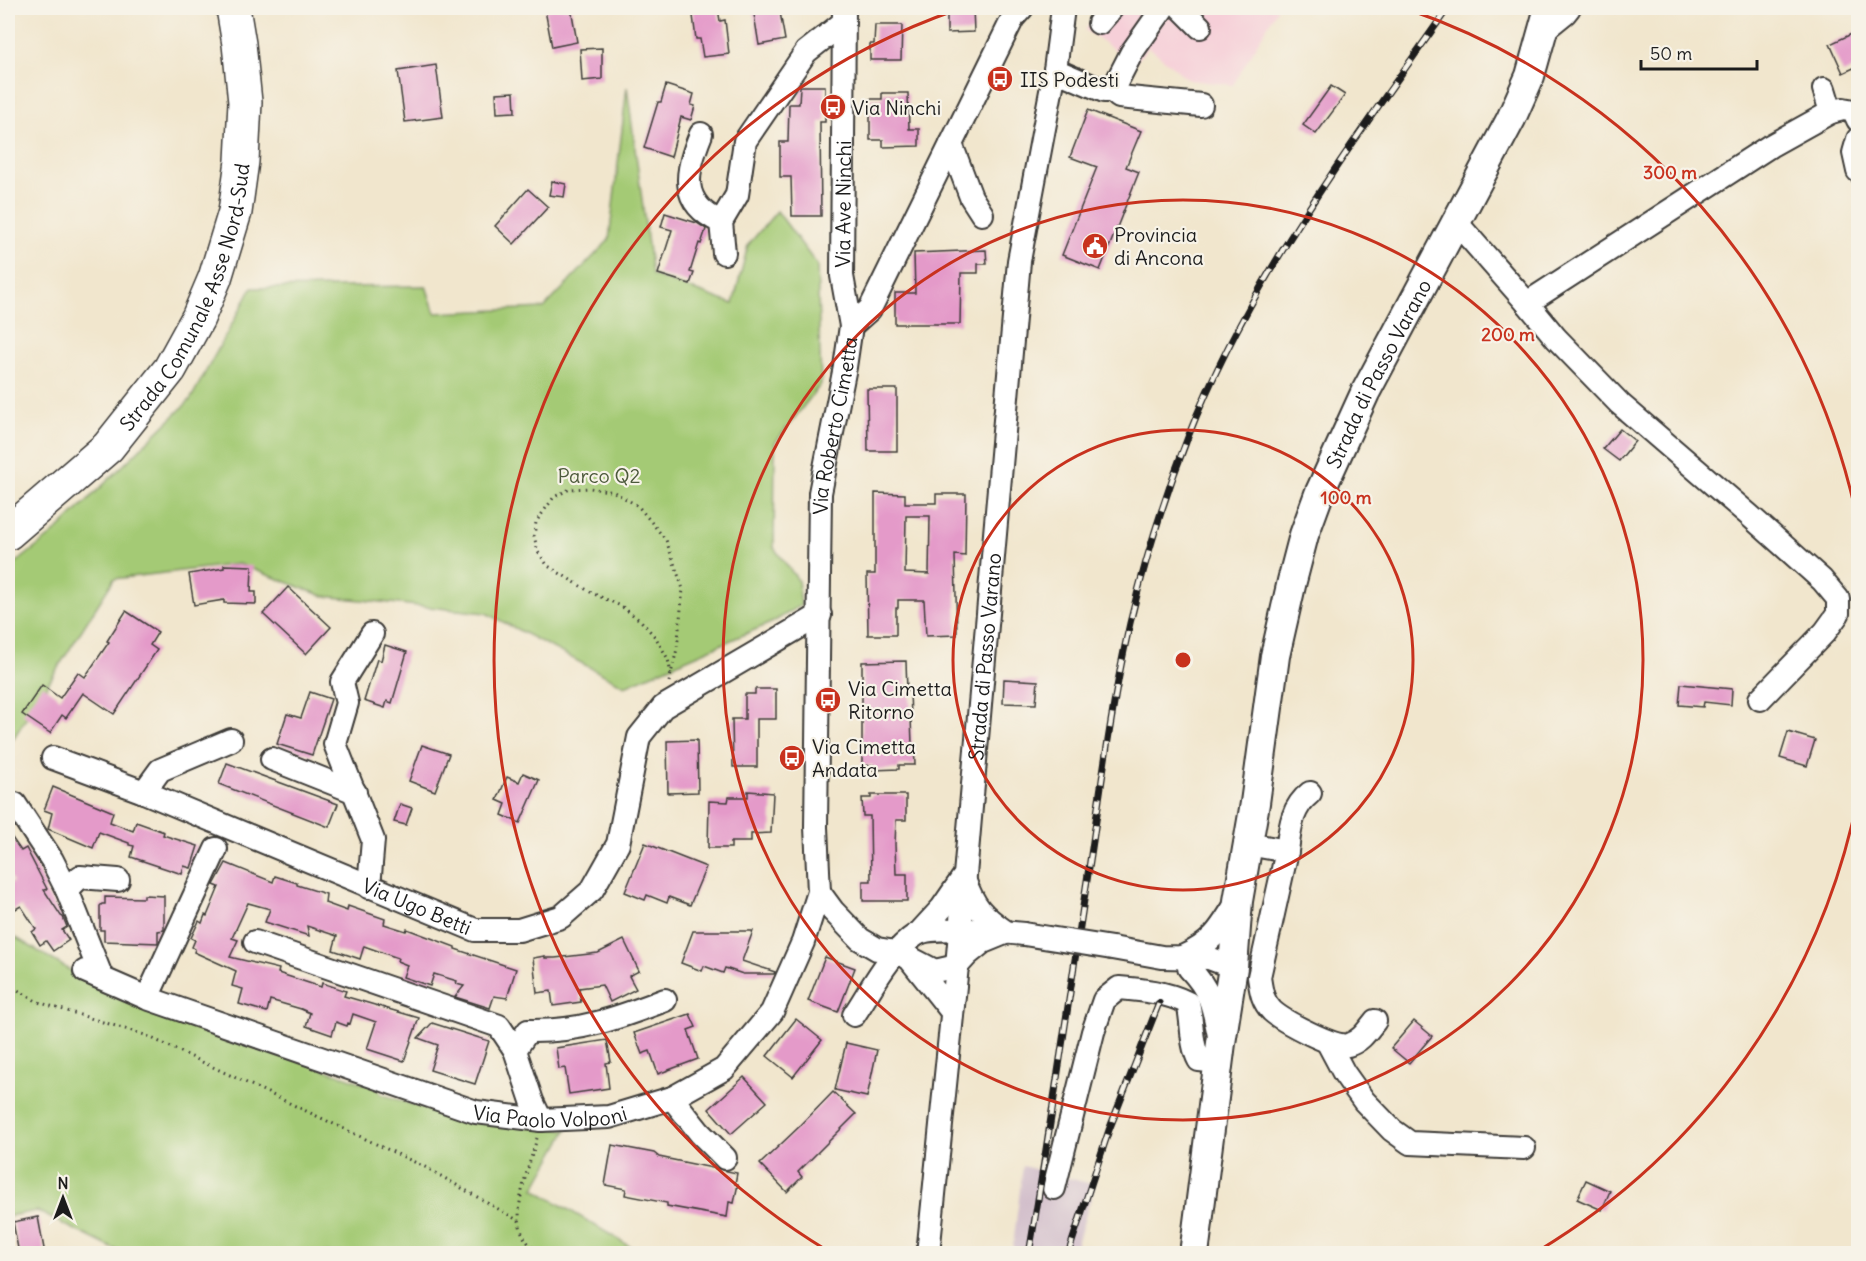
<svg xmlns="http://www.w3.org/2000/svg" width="1866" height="1261" font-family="Delius,sans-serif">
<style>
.built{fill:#f6cfd8}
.industrial{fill:#d1bdca}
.green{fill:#a4ca74;stroke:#607348;stroke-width:1.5}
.building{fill:#e49ac9;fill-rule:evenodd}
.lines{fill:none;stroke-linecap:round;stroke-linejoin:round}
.minor-casing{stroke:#3c3a37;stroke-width:26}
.major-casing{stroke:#3c3a37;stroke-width:32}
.highway-casing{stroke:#3c3a37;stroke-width:36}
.path{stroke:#3c3a37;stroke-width:3;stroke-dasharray:1.5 4.5;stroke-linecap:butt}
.minor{stroke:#fff;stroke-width:22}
.major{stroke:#fff;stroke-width:28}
.highway{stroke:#fff;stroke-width:33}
.rail-casing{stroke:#1c1c1c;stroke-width:7}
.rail{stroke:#f7f3e8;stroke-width:4.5;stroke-dasharray:14;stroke-linecap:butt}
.minor-bridge-casing{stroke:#3c3a37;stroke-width:26;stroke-linecap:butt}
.minor-bridge{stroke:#fff;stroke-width:22}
.ring{fill:none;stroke:#c8321e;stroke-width:3}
.labels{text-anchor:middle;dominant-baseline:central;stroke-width:4.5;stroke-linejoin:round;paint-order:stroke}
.poi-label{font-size:20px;fill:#1c1c1c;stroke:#f7f3e8;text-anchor:start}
.street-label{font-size:20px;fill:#1c1c1c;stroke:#f7f3e8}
.park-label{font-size:20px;fill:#4c593b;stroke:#f7f3e8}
.centre{fill:#c8321e;stroke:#f7f3e8;stroke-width:3}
.ring-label{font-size:18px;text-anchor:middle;font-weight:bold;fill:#c8321e;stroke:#f7f3e8;stroke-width:4.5;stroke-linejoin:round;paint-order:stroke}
</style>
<rect width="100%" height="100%" fill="#f7f3e8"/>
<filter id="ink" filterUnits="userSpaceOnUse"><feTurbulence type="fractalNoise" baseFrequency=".0167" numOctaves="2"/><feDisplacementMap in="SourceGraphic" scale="12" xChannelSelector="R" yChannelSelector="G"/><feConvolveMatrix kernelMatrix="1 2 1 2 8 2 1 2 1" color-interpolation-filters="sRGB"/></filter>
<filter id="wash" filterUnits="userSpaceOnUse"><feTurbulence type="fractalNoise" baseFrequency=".008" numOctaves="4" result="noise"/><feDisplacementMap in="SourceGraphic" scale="24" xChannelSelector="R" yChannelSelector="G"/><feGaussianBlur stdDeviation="1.35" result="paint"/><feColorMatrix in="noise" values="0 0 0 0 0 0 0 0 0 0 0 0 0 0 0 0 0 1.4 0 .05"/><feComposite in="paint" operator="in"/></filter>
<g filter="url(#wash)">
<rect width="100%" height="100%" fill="#f1e6cd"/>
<!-- built -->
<path class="built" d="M1104 8H1278L1233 85 1189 80 1149 47 1135 63 1085 30Z"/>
<!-- industrial -->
<path class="industrial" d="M1023 1166 1095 1185 1074 1253 1012 1254Z"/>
<!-- green -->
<g class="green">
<path d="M627 87 652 275 733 304 748 245 777 211 817 265 821 384 775 443 774 548 798 580 801 605 773 622 625 686 486 613 323 596 239 564 114 579 8 747V569L53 534 190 400 252 288 426 286 435 313 544 308 609 240Z"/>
<path d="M8 933 113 996 378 1088 381 1094 461 1121 484 1116 567 1130 534 1189 641 1253H122L37 1211 8 1216Z"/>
</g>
<g id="blocks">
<!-- building -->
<g class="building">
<path d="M560 8H571L577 42 552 47 545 10Z"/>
<path d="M692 8H718L720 21 725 20 729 54 703 57 700 39H696Z"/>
<path d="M753 8H772L773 13 780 12 785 40 759 45Z"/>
<path d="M947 8H973L974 32 947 33Z"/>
<path d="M875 25H902L901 60H870V44H874Z"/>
<path d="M1858 31V66L1843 73 1830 44Z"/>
<path d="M602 48V79L582 81 580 49Z"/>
<path d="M436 65 443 117 405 122 398 71Z"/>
<path d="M666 85 694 94 691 105 695 106 691 120 681 117 671 157 644 148 658 102H661Z"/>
<path d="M800 86H825V122H820L821 216H792L791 177H780V142H788L789 104H799Z"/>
<path d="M1331 86 1345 95 1316 134 1303 125Z"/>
<path d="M514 92 515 112 497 113 496 93Z"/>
<path d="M882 93H908L909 129H919V146L883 147V140H870V99H882Z"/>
<path d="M1088 110 1141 131 1126 167 1139 172 1100 270 1062 255 1097 167 1070 157Z"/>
<path d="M552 181 566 184 564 197 549 195Z"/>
<path d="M528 189 548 207 514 244 495 226Z"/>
<path d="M665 213 697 223 706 229 701 244 699 243 690 272 694 273 690 284 658 274 672 230 661 227Z"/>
<path d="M986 250 987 264H978V273H961L960 324H895V293H915L914 253Z"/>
<path d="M867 389H897V451H868Z"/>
<path d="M1620 429 1635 441 1619 461 1603 449Z"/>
<path d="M875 493 905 494V503H936V494H966L965 556 955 555 957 635 926 636 924 600H898V608H896V635H868L867 574H875ZM906 516H930L929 574 905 573Z"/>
<path d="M224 565 252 566 251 592H256V604L224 603V600L194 605 189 574 224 568Z"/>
<path d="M288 587 331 627 306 654 263 614Z"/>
<path d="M126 611 158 632 150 645 157 650 114 714 83 693 66 718 62 715 50 733 22 714 42 685 60 698 78 672 85 677 109 642 107 641Z"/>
<path d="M385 645 407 652 392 703 387 701 385 708 364 701 377 659 381 661Z"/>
<path d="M906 661 907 691H910L912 744H914L915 765H899V769L873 770V765L862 766V662Z"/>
<path d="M1004 679 1038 681 1036 704 1003 703Z"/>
<path d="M1681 684 1732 689 1731 705 1704 702 1703 707 1679 705Z"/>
<path d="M755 689H776V719H757V767H733L732 719H745V694H755Z"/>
<path d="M310 692 331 699 312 755 277 744 287 714 301 718Z"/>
<path d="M1788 732 1815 740 1807 766 1780 758Z"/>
<path d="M697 740 698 792 668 793 667 741Z"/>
<path d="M422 745 449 754 435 791 409 781Z"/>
<path d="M227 763 338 804 329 827 219 784Z"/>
<path d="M523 773 539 780 520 823 502 815 506 804 497 800 507 777 519 782Z"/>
<path d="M53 787 113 812 110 822 133 831 136 822 164 832 163 835 198 846 191 868 184 866 182 874 131 857 134 846 129 845V843L99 832 93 848 48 829 52 813 44 810Z"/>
<path d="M748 791 773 793 771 833 751 834V842H731V848H708L709 801 728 802 729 797H748Z"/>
<path d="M871 795H906V820H896L895 844 896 874H907V901H863V881H871L870 816H863L862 798H871Z"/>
<path d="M400 804 412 808 406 825 394 822Z"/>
<path d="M8 832 21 851 26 848 47 889 44 890 61 916 63 917 67 927 62 930 69 940 53 951 46 941 40 945 32 932 36 929 21 906 8 913V885L13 882 8 872Z"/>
<path d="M645 843 706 867 690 905 669 897 667 903 647 895 645 900 625 892Z"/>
<path d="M226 863 273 882 275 876 297 883V885L326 894 325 903 347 911 348 906 385 919 384 924 406 931 407 929 455 947V949L516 969 507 998 494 996 490 1008 455 997 464 986 456 984 457 981 434 974 430 986 403 977 407 965 397 961 398 958 364 946 360 959 333 950 337 936 307 926 309 936 265 922 270 909 248 903 232 938 238 940 230 957 279 969 278 973 321 987 322 983 346 991 344 996 419 1018 404 1061 367 1049 376 1022 353 1014 350 1024 348 1023 347 1026 336 1022 332 1035 306 1026 310 1013 301 1009 270 1000 267 1012 239 1004 243 989 232 986 236 971 194 952 195 949 192 947 195 940 191 938 199 921 202 923 205 915 207 916 219 887 214 885Z"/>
<path d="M144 895 164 896V930L158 931V943L104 941V930H100V906L102 904H105V897L144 898Z"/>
<path d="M693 931H753L742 961 775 972 774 974H743L725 968 723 973 704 966 702 971 681 963Z"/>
<path d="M624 940 639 971 629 976 636 989 610 1002 602 985 579 988 581 1002 553 1006 551 991 537 993 533 958 545 956V958H555L598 953Z"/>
<path d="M825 957 855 968 838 1012 808 1001Z"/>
<path d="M690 1014 696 1027 688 1030 698 1059 658 1074 650 1051 642 1054 634 1033Z"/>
<path d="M796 1019 822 1040 793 1077 767 1056Z"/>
<path d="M1414 1021 1432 1036 1409 1063 1391 1048Z"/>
<path d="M432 1023 489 1041 475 1084 430 1070 438 1045 418 1038Z"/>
<path d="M607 1040 611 1062 606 1063 609 1088 569 1094 565 1068 559 1069 556 1048Z"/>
<path d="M846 1043 877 1050 867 1097 835 1090Z"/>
<path d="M744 1077 767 1102 731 1134 709 1109Z"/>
<path d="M833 1092 856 1114 798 1172 802 1177 787 1192 760 1164 800 1126Z"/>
<path d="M612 1145 654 1153 659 1157 737 1173 735 1184H738L734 1203 729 1202 727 1217 667 1206V1203L625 1195 626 1189 605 1185Z"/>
<path d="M1586 1180 1610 1191 1602 1210 1577 1199Z"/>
<path d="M38 1217 45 1254H19L13 1222Z"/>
</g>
</g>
</g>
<g filter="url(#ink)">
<use href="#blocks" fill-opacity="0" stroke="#3c3a37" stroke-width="1.5"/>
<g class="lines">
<!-- minor casing -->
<g class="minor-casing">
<g id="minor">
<path d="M1181 8 1200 27"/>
<path d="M1099 23 1112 8"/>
<path d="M1544 30 1565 13 1569 8"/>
<path d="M1055 70 1104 91H1112L1119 97 1201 105"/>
<path d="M1112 91 1132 52 1163 8"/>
<path d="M1831 112 1843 109 1854 111 1858 120"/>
<path d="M701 134C686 171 678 203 721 222"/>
<path d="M951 144 971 197 982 214"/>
<path d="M1858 171 1854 153 1858 139"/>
<path d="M1456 222 1527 303 1770 146 1831 112 1824 89"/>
<path d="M724 253 721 222 737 195 745 141 806 52 844 22"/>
<path d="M1527 303 1556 338 1620 404 1749 515 1822 580 1838 599V614L1825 632 1760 699"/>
<path d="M851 326 870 309 1013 18 1022 8"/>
<path id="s1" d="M53 758 144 792 475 930H519L561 917 592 890 618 844 639 737 663 707 820 615"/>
<path d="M272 759 355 792"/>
<path d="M144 792 160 770 231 740"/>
<path d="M15 804 52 860 67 890"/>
<path d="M1248 844 1287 851 1259 977C1261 990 1262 1001 1272 1011 1283 1021 1335 1049 1348 1045 1361 1041 1367 1031 1375 1021"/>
<path d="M1287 851C1290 829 1291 808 1310 793"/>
<path d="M964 879C974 907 982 915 1006 932"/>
<path d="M369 887 373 840 335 744 347 703 342 682 372 634"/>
<path d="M819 892 833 911 860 939 877 949 896 952 909 958 952 1012"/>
<path d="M919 933 942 908 962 879"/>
<path d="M255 942 499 1026 515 1050"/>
<path d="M1112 948 1162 957 1209 958 1233 967"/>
<path d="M1182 957C1213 943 1220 930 1237 902"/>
<path d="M912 959 935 971 957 966 967 955 983 942 1005 933"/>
<path d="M1189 968C1211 991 1213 1006 1219 1036"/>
<path id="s2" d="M85 971 147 998 476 1112 541 1120 609 1117 672 1098 724 1069 772 1012 803 942 819 892 816 827 820 493 845 367 851 326 842 276 844 8"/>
<path d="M102 978 67 890 80 877 118 880"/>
<path d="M147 998 216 849"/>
<path d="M854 1015C872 988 889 952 917 934 933 925 1004 932 1024 934"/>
<path d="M1328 1043 1344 1073 1364 1101 1392 1130 1410 1143 1524 1148"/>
<path d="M672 1098 700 1133 725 1158"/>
<path d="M541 1120 532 1101 515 1050 528 1031C580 1032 618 1018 665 1000"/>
<path d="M1054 1188 1093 1032 1104 1000 1119 988C1143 990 1166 992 1188 1003 1193 1022 1190 1043 1199 1060L1219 1062"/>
<path id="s3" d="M928 1254 957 966 1019 261 1055 70 1063 8"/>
</g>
</g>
<!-- major casing -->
<g class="major-casing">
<g id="major">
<path id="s4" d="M1194 1254 1221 1043 1233 967 1238 901 1255 803 1275 656 1292 581 1304 535 1319 494 1365 393 1511 119 1530 76 1549 8"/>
</g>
</g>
<!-- highway casing -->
<g class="highway-casing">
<g id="highway">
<path id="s5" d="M8 533 108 447 170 369 198 318 215 278 235 212 242 161 245 102 239 44 233 8"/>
</g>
</g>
<!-- path -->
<g class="path">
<path d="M669 682 677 649 683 589 666 540 638 506 614 492 590 488 570 489 554 497 536 522 534 536 538 552 548 566 592 593 621 606 641 621 656 638 668 659 671 674"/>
<path d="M8 984 38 1002 145 1035 427 1168 519 1221"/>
<path d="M537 1138C530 1164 511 1210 523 1235 526 1242 533 1248 538 1254"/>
</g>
<!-- minor -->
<use href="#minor" class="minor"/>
<!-- major -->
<use href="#major" class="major"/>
<!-- highway -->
<use href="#highway" class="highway"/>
<!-- rail casing -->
<g class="rail-casing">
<g id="rail">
<path d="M1029 1254C1052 1119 1071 983 1092 848 1103 773 1113 697 1130 623 1145 560 1164 498 1188 437 1249 280 1352 144 1448 8"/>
<path d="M1068 1254 1109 1130 1159 1003"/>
</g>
</g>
<!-- rail -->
<use href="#rail" class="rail"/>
<!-- minor-bridge casing -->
<g class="minor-bridge-casing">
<path id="minor-bridge" d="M1024 934 1112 948"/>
</g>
<!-- minor-bridge -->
<use href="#minor-bridge" class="minor-bridge"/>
</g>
</g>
<!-- distance rings -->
<g class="ring">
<circle cx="1183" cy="660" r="230"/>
<circle cx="1183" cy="660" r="460"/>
<path d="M1858 797A689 689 0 0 1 1538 1251M828 1251A689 689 0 0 1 959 9M1407 9A689 689 0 0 1 1858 523"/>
</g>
<!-- icons -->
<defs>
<g id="bus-disc" transform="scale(1.35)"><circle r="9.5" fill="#c8321e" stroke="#f7f3e8"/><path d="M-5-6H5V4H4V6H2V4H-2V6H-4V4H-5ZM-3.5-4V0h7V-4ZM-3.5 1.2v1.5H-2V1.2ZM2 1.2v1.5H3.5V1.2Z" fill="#fff"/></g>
<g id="civic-disc" transform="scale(1.35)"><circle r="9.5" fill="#c8321e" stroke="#f7f3e8"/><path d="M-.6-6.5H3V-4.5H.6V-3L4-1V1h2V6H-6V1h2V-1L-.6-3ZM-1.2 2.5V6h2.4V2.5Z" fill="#fff"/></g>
</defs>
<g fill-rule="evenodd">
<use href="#bus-disc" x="1000" y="79"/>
<use href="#bus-disc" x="833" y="107"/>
<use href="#civic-disc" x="1095" y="246"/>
<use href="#bus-disc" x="828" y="700"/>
<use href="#bus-disc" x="792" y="758"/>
</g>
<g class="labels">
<!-- poi labels -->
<g class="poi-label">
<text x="1020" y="79">IIS Podesti</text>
<text x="852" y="107">Via Ninchi</text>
<text x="1114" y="234">Provincia<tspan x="1114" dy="23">di Ancona</tspan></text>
<text x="848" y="688">Via Cimetta<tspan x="848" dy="23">Ritorno</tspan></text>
<text x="812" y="746">Via Cimetta<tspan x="812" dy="23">Andata</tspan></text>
</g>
<!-- street labels -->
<g class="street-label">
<text stroke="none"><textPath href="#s2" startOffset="1570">Via Ave Ninchi</textPath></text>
<text stroke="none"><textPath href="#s5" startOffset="304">Strada Comunale Asse Nord-Sud</textPath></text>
<text stroke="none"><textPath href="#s4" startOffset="906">Strada di Passo Varano</textPath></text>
<text stroke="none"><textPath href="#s2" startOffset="1346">Via Roberto Cimetta</textPath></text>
<text stroke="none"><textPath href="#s3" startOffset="600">Strada di Passo Varano</textPath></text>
<text stroke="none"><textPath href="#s1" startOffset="393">Via Ugo Betti</textPath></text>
<text stroke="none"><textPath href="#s2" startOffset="490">Via Paolo Volponi</textPath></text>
</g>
<!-- park labels -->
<g class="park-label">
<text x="599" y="475">Parco Q2</text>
</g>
</g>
<circle cx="1183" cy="660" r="9" class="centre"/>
<g class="ring-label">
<text x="1670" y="179">300 m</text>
<text x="1508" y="341">200 m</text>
<text x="1346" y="504">100 m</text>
</g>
<!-- margin -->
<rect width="1866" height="1261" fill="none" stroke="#f7f3e8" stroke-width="30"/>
<!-- north arrow -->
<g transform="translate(63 1198)" stroke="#f7f3e8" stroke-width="4.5" paint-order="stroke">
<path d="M0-4.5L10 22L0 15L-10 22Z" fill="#1c1c1c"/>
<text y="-9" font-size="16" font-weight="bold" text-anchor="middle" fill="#1c1c1c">N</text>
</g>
<!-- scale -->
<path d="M1641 60v9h116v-9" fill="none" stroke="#1c1c1c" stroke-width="3"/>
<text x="1650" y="60" font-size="18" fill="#1c1c1c" stroke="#f7f3e8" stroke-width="4.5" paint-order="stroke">50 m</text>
</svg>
